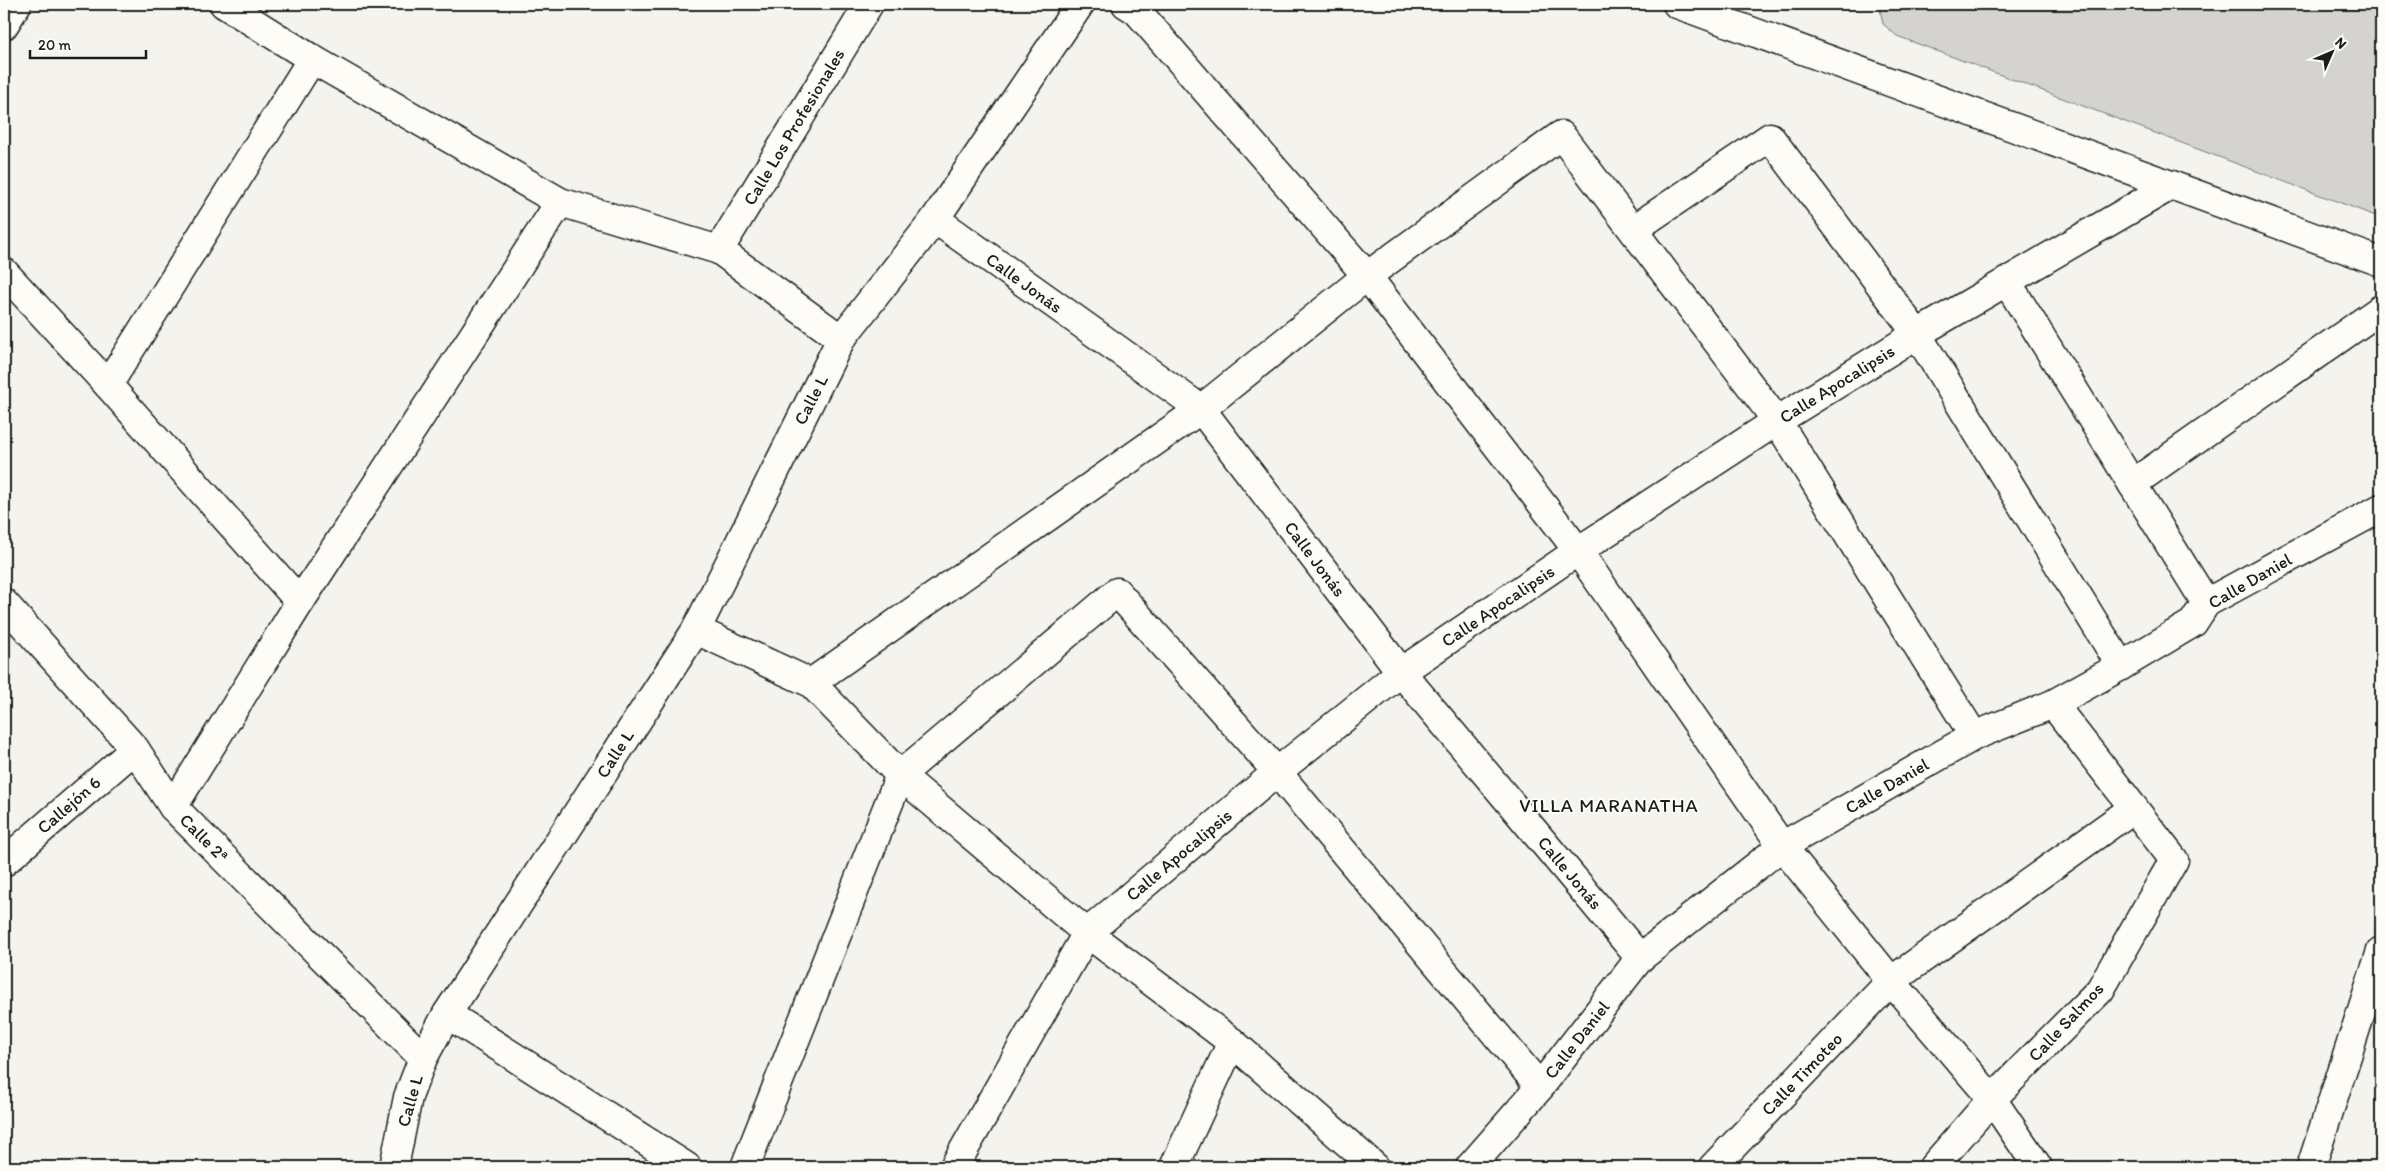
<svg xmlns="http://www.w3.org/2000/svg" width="2385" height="1171" font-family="Itim,sans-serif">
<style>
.green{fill:#d4d3cf;stroke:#787876}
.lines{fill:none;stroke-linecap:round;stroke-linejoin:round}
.street-casing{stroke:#1c1c1c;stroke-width:31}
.street{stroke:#fdfcf7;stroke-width:28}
.labels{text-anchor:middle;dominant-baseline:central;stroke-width:4;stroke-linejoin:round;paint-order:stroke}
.street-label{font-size:18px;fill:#1c1c1c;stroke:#fdfcf7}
.neighbourhood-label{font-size:19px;letter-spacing:1px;fill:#1c1c1c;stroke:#fdfcf7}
</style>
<rect width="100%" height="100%" fill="#f4f3ee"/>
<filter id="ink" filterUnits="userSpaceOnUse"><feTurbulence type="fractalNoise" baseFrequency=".02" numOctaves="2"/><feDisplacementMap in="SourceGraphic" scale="10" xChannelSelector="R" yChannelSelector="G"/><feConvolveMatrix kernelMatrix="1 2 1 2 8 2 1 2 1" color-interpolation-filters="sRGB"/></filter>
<g filter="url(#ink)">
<!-- green -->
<path class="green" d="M1879 4H2381V218L1897 36 1883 24Z"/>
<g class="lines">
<!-- street casing -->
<g class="street-casing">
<g id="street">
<path d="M224 4 312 59 560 202 719 250 841 339"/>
<path d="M1126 4 1137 11 1367 276 1578 551 1782 846 1891 981 1992 1099 2038 1167"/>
<path d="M1677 4 2381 262"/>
<path d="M4 25 17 4"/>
<path d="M935 219 1201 409 1401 672 1640 958"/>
<path d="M1634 229 1770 137 1917 334 2121 666"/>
<path d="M719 250 869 4"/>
<path d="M4 272 108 385 300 602"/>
<path d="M2007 282 2206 603"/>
<path d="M108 385 312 59"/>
<path d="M2132 484 2381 309"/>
<path d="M4 603 135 749 173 807 423 1058"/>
<path d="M696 630 811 683 900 775 1087 933 1232 1042 1375 1167"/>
<path d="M811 683 1201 409 1367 276 1561 135 1777 421 1974 736"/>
<path d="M173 807 300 602 560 202"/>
<path d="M4 862 135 749"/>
<path d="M447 1014 687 1167"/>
<path d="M394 1167 408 1097 423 1058 447 1014 696 630 841 339 935 219 1080 4"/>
<path d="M745 1167 900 775 1117 592 1277 772 1540 1087"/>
<path d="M954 1167 1087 933 1277 772 1401 672 1578 551 1777 421 1917 334 2172 185"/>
<path d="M1174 1167 1232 1042"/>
<path d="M1470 1167 1540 1087 1640 958 1782 846 1974 736 2053 704 2121 666 2193 623 2206 603 2381 508"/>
<path d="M1713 1167 1891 981 2134 808"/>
<path d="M1933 1167 1992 1099 2100 990 2174 860 2053 704"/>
<path d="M2311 1167 2381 951"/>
</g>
</g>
<!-- street -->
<use href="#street" class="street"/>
</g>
</g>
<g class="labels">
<!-- street labels -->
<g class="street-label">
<text transform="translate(794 127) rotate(-59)">Calle Los Profesionales</text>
<text transform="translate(1024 283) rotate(36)">Calle Jonás</text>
<text transform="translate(1837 384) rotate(-32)">Calle Apocalipsis</text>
<text transform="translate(811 400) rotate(-63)">Calle L</text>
<text transform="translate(1315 559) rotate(53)">Calle Jonás</text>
<text transform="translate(2250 581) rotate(-30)">Calle Daniel</text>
<text transform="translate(1498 606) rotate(-34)">Calle Apocalipsis</text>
<text transform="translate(615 754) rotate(-57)">Calle L</text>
<text transform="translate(1887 786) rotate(-30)">Calle Daniel</text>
<text transform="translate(69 805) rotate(-41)">Callejón 6</text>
<text transform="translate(204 838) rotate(45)">Calle 2ª</text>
<text transform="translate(1179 855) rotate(-40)">Calle Apocalipsis</text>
<text transform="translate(1570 873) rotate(50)">Calle Jonás</text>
<text transform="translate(2066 1022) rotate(-47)">Calle Salmos</text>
<text transform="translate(1577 1040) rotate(-52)">Calle Daniel</text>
<text transform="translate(1802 1074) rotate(-46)">Calle Timoteo</text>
<text transform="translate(410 1101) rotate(-74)">Calle L</text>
</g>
<!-- neighbourhood labels -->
<g class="neighbourhood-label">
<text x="1609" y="805">VILLA MARANATHA</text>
</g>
</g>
<!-- margin -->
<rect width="2385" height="1171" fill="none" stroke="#fdfcf7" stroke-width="20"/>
<rect x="10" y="10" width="2365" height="1151" fill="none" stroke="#1c1c1c" stroke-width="2" filter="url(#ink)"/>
<!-- north arrow -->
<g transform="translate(2332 52) rotate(45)" stroke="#fdfcf7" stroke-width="4" paint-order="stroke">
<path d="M0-4L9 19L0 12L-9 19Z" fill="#1c1c1c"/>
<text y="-8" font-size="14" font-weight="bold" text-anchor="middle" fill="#1c1c1c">N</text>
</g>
<!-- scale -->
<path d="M30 50v8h116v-8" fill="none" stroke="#1c1c1c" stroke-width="2.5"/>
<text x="38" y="50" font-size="15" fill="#1c1c1c" stroke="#fdfcf7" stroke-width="4" paint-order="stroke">20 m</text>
</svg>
